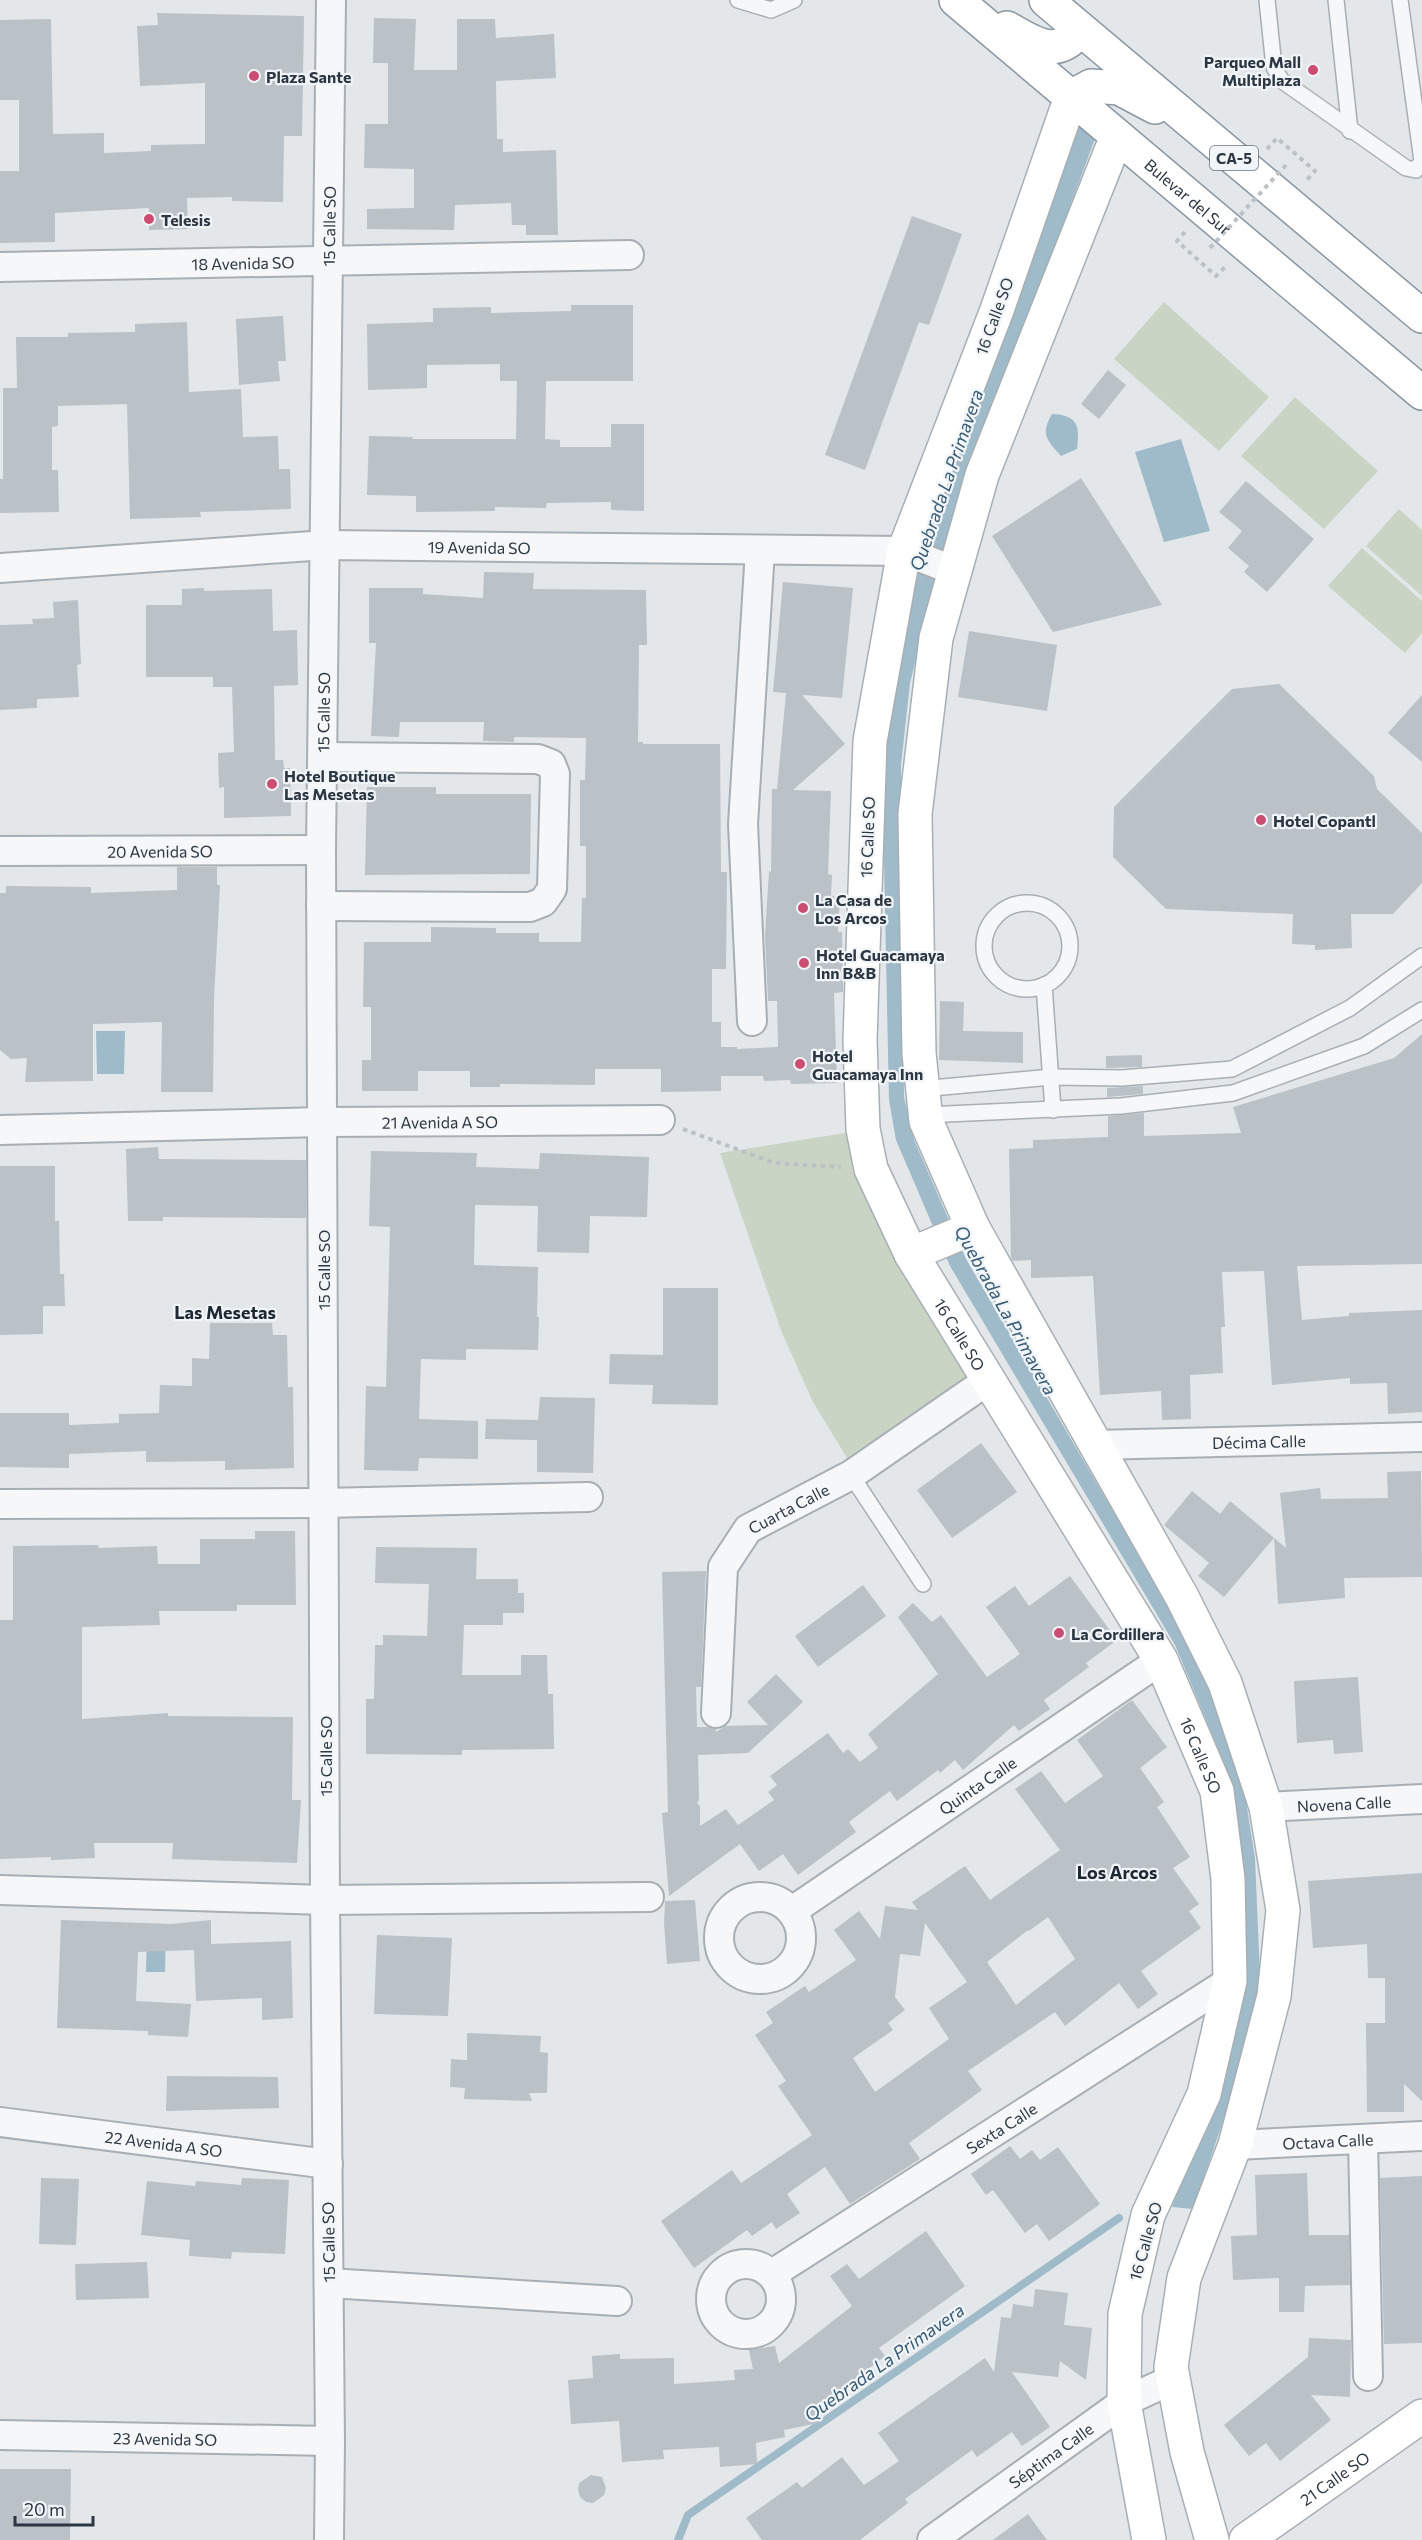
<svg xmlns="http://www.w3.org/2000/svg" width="1422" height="2540" font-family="Commissioner,sans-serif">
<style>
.green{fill:#cad4c4}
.water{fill:#9fbac9}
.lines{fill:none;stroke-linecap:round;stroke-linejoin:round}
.stream{stroke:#9fbac9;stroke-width:8}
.building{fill:#bac1c7;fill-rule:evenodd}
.lane-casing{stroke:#a8afb4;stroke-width:18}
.street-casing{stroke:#a8afb4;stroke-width:32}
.secondary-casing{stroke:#a8afb4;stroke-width:36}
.highway-casing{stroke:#8a96a1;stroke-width:36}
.path{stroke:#bcc1c6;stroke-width:4;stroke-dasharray:4.5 4.5;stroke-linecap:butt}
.lane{stroke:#f5f7f9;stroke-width:15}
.street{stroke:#f5f7f9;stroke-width:28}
.secondary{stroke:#fff;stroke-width:33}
.highway{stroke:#fff;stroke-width:33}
.path-bridge{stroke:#bcc1c6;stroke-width:4;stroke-dasharray:4.5 4.5;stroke-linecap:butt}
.poi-dot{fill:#cb4d72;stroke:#f2f5f8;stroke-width:2}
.labels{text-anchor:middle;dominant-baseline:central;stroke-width:4.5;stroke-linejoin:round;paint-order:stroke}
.shield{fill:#f2f5f8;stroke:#677079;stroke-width:1.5}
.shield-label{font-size:15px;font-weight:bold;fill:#2b3742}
.poi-label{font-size:16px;font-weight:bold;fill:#2b3742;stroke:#f2f5f8;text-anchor:start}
.street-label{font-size:16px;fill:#2b3742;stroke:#f2f5f8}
.water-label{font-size:18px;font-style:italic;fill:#365b75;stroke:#f2f5f8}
.neighbourhood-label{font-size:18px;font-weight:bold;fill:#1d2833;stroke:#f2f5f8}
</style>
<rect width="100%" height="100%" fill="#e3e7ea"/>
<!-- green -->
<g class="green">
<path d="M1164 302 1269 397 1219 451 1114 359Z"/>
<path d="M1295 397 1378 471 1324 529 1241 456Z"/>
<path d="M1399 509 1422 530V596L1366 546Z"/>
<path d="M1362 548 1422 601V633L1405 653 1328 586Z"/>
<path d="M864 1130 984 1364 847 1458 813 1402 782 1333 720 1153Z"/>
</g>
<!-- water -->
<g class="water">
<path d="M1080 125 1096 136 945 543 910 683 901 765 904 1097 914 1140 966 1259 1188 1640 1240 1764 1255 1858 1260 1976 1246 2054 1193 2209 1172 2207 1229 2053 1239 1861 1225 1765 1175 1645 950 1266 896 1140 889 1100 882 764 897 653 927 542Z"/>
<path d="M1052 414C1078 415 1080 426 1077 449L1061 456C1047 440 1040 434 1052 414Z"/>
<path d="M1181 439 1210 531 1164 542 1135 452Z"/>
<path d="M96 1031H125L124 1074H97Z"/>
<path d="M147 1933H166L165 1972H146Z"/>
</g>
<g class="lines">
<!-- stream -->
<path class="stream" d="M678 2540 688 2515 1119 2218"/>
</g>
<!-- building -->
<g class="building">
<path d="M157 13 304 16 302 136H284L283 202 232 201V197L187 198 188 229 149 230V208L55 213V242L0 243V171H19V100H0V20L51 19 53 134 104 133V153L151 151V145L205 144V83L140 86 137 26 158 25Z"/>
<path d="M374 18 416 19 414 70H457V19H495L496 38 554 34 556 78 496 81 497 139H503V152L556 150 558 235H526V225H512L511 203 455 205 454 230 367 229V209L414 208V169L364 168 365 124H388V63H373Z"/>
<path d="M912 216 962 234 929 325 919 322 865 470 825 455Z"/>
<path d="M571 305H633V381H546L545 439 560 440V447H611V424H644V511L611 510V502L547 503 546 508 495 507V511L416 512V496L367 495 369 436 413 437 412 439H516L517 381H500V364L427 365V388L368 390 367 324 433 322V308L491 307V313L571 311Z"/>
<path d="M283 316 286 361H278L280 381 239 385 236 319Z"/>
<path d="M187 322 189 392 241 389 243 437 278 436 279 469H290L291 509 200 512 201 517 130 519 127 404 58 406V426L52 427V470H58L59 512 0 513V479H3V388H17L16 337H68V333L135 332V324Z"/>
<path d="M1108 370 1126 385 1099 419 1081 404Z"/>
<path d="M1081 478 1162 605 1053 632 992 536Z"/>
<path d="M1246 481 1314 539 1267 592 1244 572 1249 566 1228 548 1242 531 1219 512Z"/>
<path d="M484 572 534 573 533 589 646 590 647 645H639L638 742H643V744H720L721 872H727L726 969H712V1022H721V1047H737V1049L778 1047 777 1001H768L765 936 769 871 771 872 772 789H777L786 693 773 692 783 582 853 588 842 698 802 695 845 744 793 790 831 791 828 874 832 875 831 896 840 897 838 932H842L843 980V992L834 993 837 1083 791 1084 790 1080 764 1081 763 1076H721V1091L661 1092V1069H595V1085L500 1084V1087H470V1071H418V1091H362V1060H371V1007H363L364 942H431V927L496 928V933H539V942H581L582 898H586V846H580V780H585L586 738 514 737V742L483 741 484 722H400L399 737 371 736 376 643H369V588H423V594L483 598Z"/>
<path d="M204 588V591L272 589 273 631 297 630 298 685 274 686 275 760H283L284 768H290L291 816 224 818V787L219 788 218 753 234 752 232 687H213V677H146V605H182V589Z"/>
<path d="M78 600 81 664 77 665 79 697 37 699V708L0 710V625L33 624 32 619 54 618 53 602Z"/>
<path d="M969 631 1057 645 1047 711 958 697Z"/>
<path d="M1279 684 1374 776 1377 789 1422 833V883L1393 914H1351L1352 948 1315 950V945L1292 944 1293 914 1166 909 1113 857 1114 807 1232 689Z"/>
<path d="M1422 695V762L1388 733Z"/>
<path d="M367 787H436V794H531L530 874 365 875Z"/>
<path d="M177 867H217V885H220L214 999 213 1092H161L162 1022 93 1024V1081L25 1082 27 1058 11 1059 0 1050V893H6V886L91 887V893L177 890Z"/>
<path d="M940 1001 964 1002 963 1031 1023 1032V1063L939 1060Z"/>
<path d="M1422 1034V1264L1297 1266 1302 1320 1349 1316V1313L1422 1310V1412L1388 1414 1387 1383 1350 1384V1378L1272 1385 1264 1271 1222 1272 1225 1327H1221L1223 1373 1190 1375 1191 1419 1162 1420 1161 1391 1100 1395 1093 1276 1031 1278V1260L1013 1261 1011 1258 1009 1149 1033 1148V1140L1108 1137V1116L1144 1113V1136L1241 1133 1233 1107 1394 1058Z"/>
<path d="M1142 1055V1067L1106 1068V1056Z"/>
<path d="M1143 1086V1094L1107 1097V1088Z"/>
<path d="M158 1147 159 1159 306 1160V1218L163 1217V1221H128L126 1149Z"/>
<path d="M371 1151 477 1153 476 1167 539 1169 540 1153 649 1157 647 1217 590 1216 589 1253 537 1252 538 1206 475 1205 474 1265 538 1267 537 1317H539L538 1350 466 1349V1360L421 1359 419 1419 478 1421V1459L419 1458 418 1471 364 1470 366 1386 386 1387 390 1227 369 1226Z"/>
<path d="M0 1166H55V1221H59L60 1274H64L65 1306H43V1334L0 1335Z"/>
<path d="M663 1288H718V1405L652 1404 653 1385 609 1384 610 1354 663 1355Z"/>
<path d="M210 1323H272L273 1335H287L288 1387H293L294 1468 225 1470V1461L146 1462V1451L69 1454V1468L0 1467V1413H69V1425L119 1423V1414L159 1413 160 1385 192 1386V1358L209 1359Z"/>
<path d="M540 1397 595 1398 593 1473 537 1472V1440L485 1439 486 1419 538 1420Z"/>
<path d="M981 1443 1017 1492 952 1538 917 1490Z"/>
<path d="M1421 1471 1422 1577 1344 1578 1345 1598 1278 1604 1274 1538 1224 1597 1198 1576 1209 1563 1164 1525 1192 1491 1220 1514 1230 1501 1286 1548 1280 1493 1320 1488 1321 1499 1388 1498 1387 1472Z"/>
<path d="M255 1531H295L296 1605H237V1611H159L160 1625 82 1627V1719L168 1713V1716L293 1717 292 1800H301L297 1863 172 1859 173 1843H94L95 1858 51 1860V1857L0 1859V1620H13V1546L98 1545 99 1548 157 1546 158 1564H200V1539H255Z"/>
<path d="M376 1547 477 1548 476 1579H518V1593H524V1613H503V1625H464L462 1675H521V1655H547L548 1694H553L554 1749 462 1750V1755L366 1754V1699H374L375 1645H383V1635L427 1636 429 1584 375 1583Z"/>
<path d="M706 1571 701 1687H696L697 1727H707L716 1729V1732L725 1726 768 1725 747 1702 776 1674 803 1702 748 1753 698 1755 699 1800 697 1803 700 1806V1826L726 1809 738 1825 774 1800 768 1792 777 1785 770 1776 828 1733 843 1753 848 1749 860 1762 878 1748 868 1734 938 1674 898 1617 913 1603 932 1622 941 1615 987 1677 1020 1654 986 1607 1015 1586 1029 1606 1070 1576 1117 1640 1086 1663 1089 1667 1044 1700 1050 1709 1019 1731 1014 1725 963 1770 955 1760 940 1773 938 1770 897 1801 890 1791 849 1822 856 1832 798 1875 783 1854 759 1871 740 1844 669 1896 662 1813 668 1812 662 1572Z"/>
<path d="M863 1585 886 1616 818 1667 795 1636Z"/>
<path d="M1358 1677 1363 1752 1334 1754 1333 1740 1297 1743 1294 1681Z"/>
<path d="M1132 1700 1167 1747 1140 1768 1164 1802 1157 1807 1190 1857 1173 1868 1199 1904 1189 1911 1201 1928 1141 1971 1158 1994 1138 2009 1119 1983 1065 2026 1055 2012 968 2071 982 2090 909 2143 920 2159 850 2204 825 2167 787 2194 800 2213 776 2229 772 2222 752 2236 747 2230 694 2268 661 2221 732 2170 741 2183 812 2135 778 2086 786 2081 755 2035 773 2023 766 2012 805 1986 809 1992 856 1960 834 1930 859 1911 880 1939 885 1906 918 1910 912 1902 965 1866 990 1900 1060 1850 1015 1789 1041 1771 1065 1803 1103 1776 1077 1740ZM1048 1917 1075 1959 1016 2005 987 1962 1028 1930 1029 1931ZM925 1923 967 1982 929 2008 949 2039 875 2092 853 2058 893 2030 888 2023 905 2010 895 1997 900 1954 920 1956Z"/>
<path d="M1422 1873V2101L1404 2084V2112H1367L1366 2023H1385V1978H1368L1367 1944 1313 1948 1308 1881Z"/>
<path d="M695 1900 700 1961 667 1964 664 1923 665 1901Z"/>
<path d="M61 1920 171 1924 211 1920V1944L291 1941 293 2018 262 2020V1998L196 2001 194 1950 138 1952 136 2001 191 2004 188 2037 148 2035V2031L57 2028Z"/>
<path d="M377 1935 452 1938 448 2016 374 2014Z"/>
<path d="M467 2033 541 2036 540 2052 548 2053 547 2093H529L532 2101 464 2099 465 2088 450 2087 451 2059 467 2060Z"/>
<path d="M167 2076 278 2077 279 2108 166 2111Z"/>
<path d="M1010 2146 1020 2159 1032 2150 1040 2160 1058 2147 1100 2204 1049 2241 1037 2224 1025 2233 993 2190 986 2195 971 2174Z"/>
<path d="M1307 2173 1309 2235H1349L1350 2285 1305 2286 1304 2312H1279V2278L1233 2280 1231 2236 1257 2235 1255 2175Z"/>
<path d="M1422 2176V2343L1384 2344 1380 2178Z"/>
<path d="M41 2178 79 2179 76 2245 39 2244Z"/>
<path d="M242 2178 289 2180 285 2254 232 2252 231 2259 189 2256 190 2240 141 2235 147 2181 195 2186 196 2181 241 2185Z"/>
<path d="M926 2231 965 2286 879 2348 885 2356 816 2409 818 2423 784 2430 785 2437 756 2443 757 2464 720 2467 719 2447 663 2450 664 2459 622 2462 619 2421 571 2424 568 2380 593 2378 592 2356 620 2354V2359L674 2358V2384L735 2380 734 2370 753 2369 749 2350 775 2346 779 2363 852 2306 830 2276 847 2264 859 2279Z"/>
<path d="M147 2262 149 2298 76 2300 75 2264Z"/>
<path d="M1035 2289 1068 2293 1064 2325 1092 2328 1086 2380 1060 2361 1058 2377 1012 2372 1050 2427 1022 2446 1012 2432 977 2457 972 2450 905 2499 908 2503 860 2540H762L746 2518 797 2482 802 2488 842 2457 864 2485 899 2461 878 2433 985 2358 994 2372 1001 2317 1011 2318 1013 2304 1033 2307Z"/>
<path d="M1309 2338 1351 2340 1350 2397 1311 2395 1331 2420 1280 2461 1266 2443 1249 2456 1224 2425 1308 2357Z"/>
<path d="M0 2469H71L70 2540H0Z"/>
<path d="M591 2475 602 2477 606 2488 604 2495 593 2503 586 2502 580 2497 578 2490 579 2483Z"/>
<path d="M1028 2514 1047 2540H993Z"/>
</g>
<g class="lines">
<!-- lane casing -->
<g class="lane-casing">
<g id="lane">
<path d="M738 0 771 10 794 0"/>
<path d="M1267 0 1274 67 1281 80 1406 168 1416 170 1422 161 1400 0"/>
<path d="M1336 0 1350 131"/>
<circle cx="1027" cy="946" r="43"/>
<path d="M1044 985 1053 1110"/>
<path d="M921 1089 1052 1077 1122 1078 1232 1069 1350 1008 1422 956"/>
<path d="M925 1115 1121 1106 1233 1093 1364 1046 1422 1010"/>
<path d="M851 1475 923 1584"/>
</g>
</g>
<!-- street casing -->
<g class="street-casing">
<g id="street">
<path id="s1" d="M0 267 629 255"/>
<path id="s2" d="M0 568 326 545 904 551 955 571"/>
<path id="s3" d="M0 851 321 850"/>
<path d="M321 906 530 907 543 902 552 889 555 774 551 764 538 759 323 757"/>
<path d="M752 1021 743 824 760 550"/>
<path id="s4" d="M0 1130 322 1122 660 1120"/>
<path id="s5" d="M1094 1445 1422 1437"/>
<path d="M0 1504 323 1503 588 1497"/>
<path id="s6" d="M716 1713 723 1567 748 1529 851 1475 987 1381"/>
<path id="s7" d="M1266 1807 1422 1799"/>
<path d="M0 1890 325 1900 649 1897"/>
<circle cx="760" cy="1938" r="41"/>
<path id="s8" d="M792 1911 1161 1660"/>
<path id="s9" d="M0 2122 328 2164"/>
<path d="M1363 2139 1368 2376"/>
<path id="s10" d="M1235 2145 1422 2136"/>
<circle cx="746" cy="2299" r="35"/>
<path id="s11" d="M772 2274 1230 1981"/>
<path d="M329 2283 617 2301"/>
<path id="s12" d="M0 2435 330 2441"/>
<path id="s13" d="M329 2540 330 2441 325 1900 321 850 331 0"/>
<path id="s14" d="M932 2540 1124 2402 1173 2379"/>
</g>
</g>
<!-- secondary casing -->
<g class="secondary-casing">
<g id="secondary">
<path id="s15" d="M1071 97 997 310 904 551 870 741 860 1040 863 1129 871 1169 911 1254 1161 1660 1217 1791 1228 1879 1230 1981 1204 2094 1148 2215 1125 2314 1124 2402 1149 2540"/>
<path d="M1117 136 982 475 936 638 915 814 919 1053 926 1121 973 1228 1182 1597 1225 1683 1266 1807 1283 1910 1274 1996 1235 2145 1184 2278 1171 2367 1187 2452 1212 2540"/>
<path d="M911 1254 973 1228"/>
<path id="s16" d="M1246 2540 1422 2416"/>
</g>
</g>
<!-- highway casing -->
<g class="highway-casing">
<g id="highway">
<path id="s17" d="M956 0 1422 393"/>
<path d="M1046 0 1422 316"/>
<path d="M1007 28C1034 44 1058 60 1080 29"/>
<path d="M1071 97 1091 86 1119 88 1155 107"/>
</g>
</g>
<!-- path -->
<g class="path">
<path d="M1267 149 1277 138 1315 171 1305 182"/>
<path d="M1185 232 1177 241 1216 276 1227 265"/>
<path d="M683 1129 774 1163 841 1167"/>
</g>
<!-- lane -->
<use href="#lane" class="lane"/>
<!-- street -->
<use href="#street" class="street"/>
<!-- secondary -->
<use href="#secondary" class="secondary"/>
<!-- highway -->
<use href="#highway" class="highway"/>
<!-- path-bridge -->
<path class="path-bridge" d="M1210 248 1286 165"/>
</g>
<!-- markers -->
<g class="poi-dot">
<circle cx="1313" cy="70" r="6"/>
<circle cx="254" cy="76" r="6"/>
<circle cx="149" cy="219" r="6"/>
<circle cx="272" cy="784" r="6"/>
<circle cx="1261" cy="820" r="6"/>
<circle cx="803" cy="908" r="6"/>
<circle cx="804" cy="963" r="6"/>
<circle cx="800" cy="1064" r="6"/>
<circle cx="1059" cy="1633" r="6"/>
</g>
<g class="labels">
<!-- shield labels -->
<rect class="shield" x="1210" y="146" width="48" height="24" rx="4.5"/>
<g class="shield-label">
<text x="1234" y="158">CA-5</text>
</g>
<!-- poi labels -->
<g class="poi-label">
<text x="1301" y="61" text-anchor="end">Parqueo Mall<tspan x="1301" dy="18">Multiplaza</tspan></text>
<text x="266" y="76">Plaza Sante</text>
<text x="161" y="219">Telesis</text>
<text x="284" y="775">Hotel Boutique<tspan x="284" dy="18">Las Mesetas</tspan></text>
<text x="1273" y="820">Hotel Copantl</text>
<text x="815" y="899">La Casa de<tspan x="815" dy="18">Los Arcos</tspan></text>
<text x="816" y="954">Hotel Guacamaya<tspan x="816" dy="18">Inn B&amp;B</tspan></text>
<text x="812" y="1055">Hotel<tspan x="812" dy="18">Guacamaya Inn</tspan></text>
<text x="1071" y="1633">La Cordillera</text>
</g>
<!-- street labels -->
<g class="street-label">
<text stroke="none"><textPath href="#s17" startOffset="304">Bulevar del Sur</textPath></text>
<text stroke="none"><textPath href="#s13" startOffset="2314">15 Calle SO</textPath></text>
<text stroke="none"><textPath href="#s1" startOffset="243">18 Avenida SO</textPath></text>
<text transform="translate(994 316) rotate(-70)">16 Calle SO</text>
<text stroke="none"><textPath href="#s2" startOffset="480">19 Avenida SO</textPath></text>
<text stroke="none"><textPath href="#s13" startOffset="1828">15 Calle SO</textPath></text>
<text transform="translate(867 837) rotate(-88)">16 Calle SO</text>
<text stroke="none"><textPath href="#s3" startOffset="160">20 Avenida SO</textPath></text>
<text stroke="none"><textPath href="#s4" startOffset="440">21 Avenida A SO</textPath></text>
<text transform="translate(323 1270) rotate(-90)">15 Calle SO</text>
<text stroke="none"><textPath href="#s15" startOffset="1294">16 Calle SO</textPath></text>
<text stroke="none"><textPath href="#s5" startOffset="165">Décima Calle</textPath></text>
<text stroke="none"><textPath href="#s6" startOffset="237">Cuarta Calle</textPath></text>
<text transform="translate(325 1756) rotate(-90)">15 Calle SO</text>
<text stroke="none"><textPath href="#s15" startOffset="1780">16 Calle SO</textPath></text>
<text stroke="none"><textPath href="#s8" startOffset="224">Quinta Calle</textPath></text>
<text stroke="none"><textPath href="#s7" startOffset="78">Novena Calle</textPath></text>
<text stroke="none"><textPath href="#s11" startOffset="272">Sexta Calle</textPath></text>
<text stroke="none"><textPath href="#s10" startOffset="93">Octava Calle</textPath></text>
<text stroke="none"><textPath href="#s9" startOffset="165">22 Avenida A SO</textPath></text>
<text transform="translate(1145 2241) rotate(-74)">16 Calle SO</text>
<text transform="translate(328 2242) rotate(-91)">15 Calle SO</text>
<text stroke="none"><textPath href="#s12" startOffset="165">23 Avenida SO</textPath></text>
<text stroke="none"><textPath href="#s14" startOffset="146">Séptima Calle</textPath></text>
<text stroke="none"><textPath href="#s16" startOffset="108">21 Calle SO</textPath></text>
</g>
<!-- water labels -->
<g class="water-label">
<text transform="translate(946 480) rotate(-71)">Quebrada La Primavera</text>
<text transform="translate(1006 1310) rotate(61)">Quebrada La Primavera</text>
<text transform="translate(884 2362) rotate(-35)">Quebrada La Primavera</text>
</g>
<!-- neighbourhood labels -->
<g class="neighbourhood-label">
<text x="225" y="1312">Las Mesetas</text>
<text x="1117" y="1872">Los Arcos</text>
</g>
</g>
<!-- scale -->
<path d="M15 2516v9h78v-9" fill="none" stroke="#2b3742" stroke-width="3"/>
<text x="24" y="2516" font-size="18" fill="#2b3742" stroke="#f2f5f8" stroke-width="4.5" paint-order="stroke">20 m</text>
</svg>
